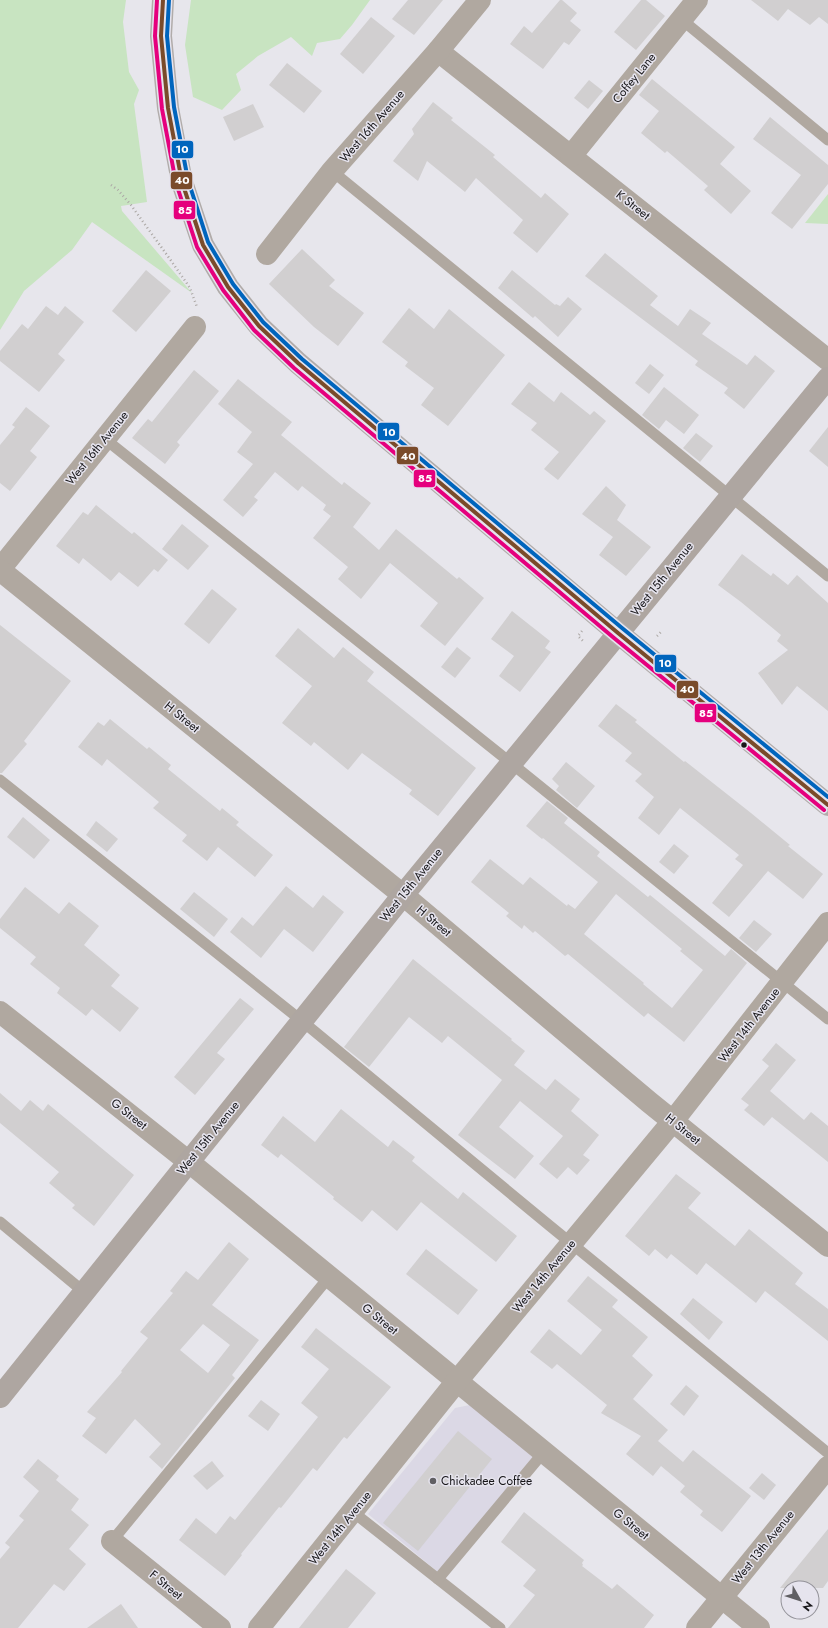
<svg xmlns="http://www.w3.org/2000/svg" width="828" height="1628" font-family="Jost,sans-serif">
<style>
.built{fill:#dbd8e5}
.green{fill:#c8e4c1}
.building{fill:#d1cfd0;fill-rule:evenodd}
.lines{fill:none;stroke-linecap:round;stroke-linejoin:round}
.path{stroke:#aca8a5;stroke-width:2.5;stroke-dasharray:1 3;stroke-linecap:butt}
.lane{stroke:#b0a8a0;stroke-width:11}
.street{stroke:#b0a8a0;stroke-width:22}
.secondary{stroke:#aea6a1;stroke-width:22}
.primary{stroke:#b1acaa;stroke-width:22}
.bus-1-casing{stroke:#e6e4ee;stroke-width:7}
.bus-2-casing{stroke:#e6e4ee;stroke-width:7}
.bus-3-casing{stroke:#e6e4ee;stroke-width:7}
.bus-1{stroke:#7a4b2a;stroke-width:4}
.bus-2{stroke:#e5007d;stroke-width:4}
.bus-3{stroke:#0065bd;stroke-width:4}
.bus-dot{fill:#171619;stroke:#e6e4ee;stroke-width:1.5}
.poi-dot{fill:#605f63;stroke:#e6e4ee;stroke-width:1.5}
.labels{text-anchor:middle;dominant-baseline:central;stroke-width:3;stroke-linejoin:round;paint-order:stroke}
.street-label{font-size:12px;fill:#171619;stroke:#e6e4ee}
.poi-label{font-size:12px;fill:#171619;stroke:#e6e4ee;text-anchor:start}
.line-badge{stroke:#e6e4ee;stroke-width:1.5}
.badge-label{font-size:11px;text-anchor:middle;font-weight:bold;fill:#fff}
</style>
<rect width="100%" height="100%" fill="#e7e6ec"/>
<!-- built -->
<path class="built" d="M470 1405 540 1462 445 1578 368 1514 455 1408Z"/>
<!-- green -->
<g class="green">
<path d="M0 0H126L123 22 129 72 139 90 134 104 147 202 121 206 122 211 192 293 92 222 72 250 24 291 0 330Z"/>
<path d="M191 0H370L352 25 340 39 317 43 312 56 291 37 258 56 236 74 241 90 222 110 193 97 185 45Z"/>
<path d="M828 194V224L805 223Z"/>
</g>
<!-- building -->
<g class="building">
<path d="M408 0H443L414 35 392 19Z"/>
<path d="M560 0H562L577 13 570 21 581 30 569 45 564 42 543 69 510 44 524 26 532 33Z"/>
<path d="M641 0H646L665 16 636 50 614 32Z"/>
<path d="M751 0H828V24L819 17 810 25 788 9 778 21Z"/>
<path d="M371 17 395 36 363 74 340 54Z"/>
<path d="M287 63 322 91 304 113 269 85Z"/>
<path d="M652 79 735 147 720 164 751 191 731 214 704 190 708 186 667 151 665 153 641 133 659 111 639 95Z"/>
<path d="M589 80 603 91 588 109 574 98Z"/>
<path d="M433 102 453 118 451 120 495 155 493 157 541 198 545 193 569 214 537 253 513 233 523 220 476 178 465 192 427 161 418 181 393 161 414 134 412 129Z"/>
<path d="M253 104 264 127 234 141 223 117Z"/>
<path d="M770 117 828 165V184L792 229 771 213 801 175 753 139Z"/>
<path d="M302 249 335 280 329 286 364 313 338 346 314 327 269 284Z"/>
<path d="M605 253 658 296 650 305 678 326 690 309 711 323 702 334 747 365 755 355 775 371 744 409 724 393 728 388 695 365 698 361 585 276Z"/>
<path d="M146 270 171 291 136 332 112 311Z"/>
<path d="M512 270 555 305 556 304 560 306 568 297 582 309 558 337 535 316 533 318 498 288Z"/>
<path d="M46 306 58 315 65 306 84 322 58 354 65 360 39 392 0 361V351L22 324 28 329Z"/>
<path d="M409 308 434 329 449 309 505 355 448 426 421 405 434 388 405 366 408 362 382 342Z"/>
<path d="M650 364 664 375 649 394 635 383Z"/>
<path d="M194 370 219 391 177 442 180 445 165 464 132 438 148 419 152 422Z"/>
<path d="M238 379 292 422 281 435 342 485 344 482 371 503 353 527 379 550 396 529 457 579 459 577 484 598 445 646 420 626 438 603 390 563 361 599 338 579 348 567 313 538 331 516 323 510 326 505 302 486 298 491 275 472 254 497 258 500 243 517 223 500 253 464 237 452 252 432 218 404Z"/>
<path d="M529 382 554 402 561 392 590 415 594 411 606 421 558 480 544 469 559 452 531 430 537 423 511 404Z"/>
<path d="M664 387 699 415 684 434 666 420 659 429 642 415Z"/>
<path d="M26 407 50 426 30 451 37 457 10 491 0 483V445L15 427 12 425Z"/>
<path d="M828 427V467L809 451Z"/>
<path d="M696 433 713 446 700 462 683 448Z"/>
<path d="M606 486 626 505 617 520 651 547 626 576 599 555 613 537 582 514Z"/>
<path d="M96 505 132 534 134 532 168 560 158 572 154 569 138 587 119 572 111 581 83 558 79 564 56 546 83 512 88 515Z"/>
<path d="M182 524 209 546 188 570 162 549Z"/>
<path d="M742 554 771 576 773 573 788 585 797 575 828 603V711L797 686 782 705 758 673 788 650 777 641 781 635 741 602 718 585Z"/>
<path d="M212 589 237 609 209 644 184 624Z"/>
<path d="M512 611 550 641 545 648 551 652 520 692 499 676 514 656 491 639Z"/>
<path d="M0 625 71 681 24 741 27 744 2 773H0Z"/>
<path d="M298 628 334 658 343 647 374 672 367 681 476 768 438 816 409 794 412 790 362 753 348 770 314 742 311 746 282 723 312 686 275 656Z"/>
<path d="M457 647 471 658 455 678 441 667Z"/>
<path d="M616 704 637 720 635 722 684 762 685 761 751 813 790 845 788 846 823 874 803 899 768 871 729 917 712 903 743 865 735 859 739 855 680 808 659 835 638 818 654 797 635 781 642 774 625 761 632 753 598 726Z"/>
<path d="M110 719 147 749 149 747 171 765 168 769 220 811 222 808 239 822 236 825 273 855 255 877 218 847 207 861 182 841 187 835 153 808 159 802 107 759 102 766 78 747 98 722 104 726Z"/>
<path d="M566 762 595 786 577 808 556 790 559 786 552 779Z"/>
<path d="M547 801 568 818 564 823 600 852 597 856 648 897 650 895 725 956 731 949 747 963 684 1042 648 1013 644 1017 568 954 565 956 535 931 533 933 524 925 522 929 506 916 509 913 471 882 490 859 523 885 530 877 567 906 568 904 575 909 598 882 543 838 542 839 526 826ZM616 894 682 949 680 951 703 970 672 1008 643 984 644 983 584 934Z"/>
<path d="M23 817 50 840 34 859 7 837Z"/>
<path d="M96 821 118 839 107 852 86 835Z"/>
<path d="M674 844 689 856 674 874 659 862Z"/>
<path d="M286 886 313 908 323 895 344 912 313 952 284 929 261 958 230 932 242 917 253 926Z"/>
<path d="M25 887 59 914 69 902 99 926 84 945 120 975 111 986 139 1008 120 1032 92 1009 86 1016 57 993 60 988 30 964 36 957 0 928V919Z"/>
<path d="M194 892 228 919 214 937 180 909Z"/>
<path d="M754 920 772 934 756 952 739 938Z"/>
<path d="M413 959 512 1039 511 1040 525 1051 514 1065 546 1090 555 1079 580 1099 571 1111 599 1135 583 1155 590 1160 577 1175 568 1167 557 1179 539 1164 563 1136 520 1101 499 1127 534 1156 515 1179 458 1135 502 1080 448 1036 442 1043 409 1017 369 1067 344 1047Z"/>
<path d="M240 998 254 1009 217 1053 225 1059 195 1095 174 1077Z"/>
<path d="M776 1043 796 1060 770 1091 804 1120 811 1112 828 1126V1162L772 1117 764 1126 744 1110 749 1105 741 1099 769 1066 762 1060Z"/>
<path d="M0 1093 21 1111 30 1100 43 1111 48 1104 134 1175 94 1226 72 1208 75 1205 49 1183 59 1172 0 1123Z"/>
<path d="M341 1109 388 1147 393 1140 415 1157 412 1161 458 1199 463 1192 517 1236 496 1262 421 1202 397 1231 372 1210 362 1222 333 1199 334 1197 281 1154 278 1158 261 1145 283 1116 315 1142Z"/>
<path d="M676 1174 701 1193 688 1208 735 1246 749 1229 803 1273 795 1284 828 1309V1341L765 1291 756 1303 706 1263 697 1275 671 1254 667 1259 655 1249 649 1256 625 1236Z"/>
<path d="M229 1242 249 1259 212 1305 259 1340 232 1375 235 1378 162 1469 149 1457 161 1444 135 1419 106 1454 82 1436 96 1418 87 1412 122 1372 121 1371 148 1338 140 1332 173 1293 170 1291 186 1271 198 1280ZM203 1324 230 1345 208 1373 180 1350Z"/>
<path d="M426 1249 478 1290 458 1315 406 1274Z"/>
<path d="M588 1276 618 1300 612 1307 648 1337 632 1356 653 1375 633 1399 668 1430 658 1441 683 1462 693 1450 751 1496 722 1532 700 1515 703 1511 680 1492 685 1486 661 1466 653 1476 626 1454 641 1436 601 1413 607 1405 557 1364 552 1369 530 1352 549 1329 581 1355 602 1330 567 1301Z"/>
<path d="M693 1298 723 1322 709 1340 680 1314Z"/>
<path d="M316 1328 391 1387 347 1439 344 1437 317 1471 313 1468 281 1508 279 1507 241 1554 242 1555 225 1576 179 1540 196 1518 216 1534 230 1516 235 1520 318 1417 301 1403 329 1369 301 1347Z"/>
<path d="M686 1385 699 1396 684 1416 670 1404Z"/>
<path d="M261 1400 280 1414 268 1431 248 1416Z"/>
<path d="M458 1431 492 1459 418 1551 383 1523Z"/>
<path d="M38 1459 59 1476 56 1480 79 1499 71 1510 89 1525 69 1549 86 1564 64 1591 54 1584 18 1628H0V1559L10 1547 5 1543 24 1520 19 1516 39 1491 23 1477Z"/>
<path d="M212 1461 224 1476 207 1490 193 1476Z"/>
<path d="M762 1473 776 1485 764 1500 749 1488Z"/>
<path d="M524 1512 584 1560 582 1563 583 1565 582 1566 612 1589 617 1584 654 1615 644 1628H508L535 1595 523 1586 536 1570 501 1542Z"/>
<path d="M828 1529V1581L823 1588H780Z"/>
<path d="M346 1569 376 1593 348 1628H299Z"/>
<path d="M121 1604 138 1628H87Z"/>
</g>
<g class="lines">
<!-- path -->
<g class="path">
<path d="M111 185 118 190 131 205 172 262 190 288 197 307"/>
<path d="M582 631 578 636 584 642"/>
<path d="M657 636 661 632"/>
</g>
<!-- lane -->
<g class="lane">
<path d="M681 19 828 140"/>
<path d="M332 171 828 576"/>
<path d="M105 439 511 763 828 1019"/>
<path d="M0 780 302 1021 550 1226 828 1453"/>
<path d="M0 1222 84 1292"/>
<path d="M353 1512 500 1628"/>
<path d="M112 1541 329 1277"/>
<path d="M438 1579 543 1453"/>
</g>
<!-- street -->
<g class="street">
<path d="M438 51 828 360"/>
<path d="M571 156 697 0"/>
<path d="M267 254 332 171 438 51 480 0"/>
<path d="M0 569 195 327"/>
<path d="M0 570 403 895 649 1102 828 1246"/>
<path d="M0 1012 189 1162 759 1628"/>
<path d="M112 1541 220 1628"/>
<path d="M259 1628 457 1381 673 1121 828 923"/>
<path d="M697 1628 828 1467"/>
</g>
<!-- secondary -->
<path class="secondary" d="M0 1397 403 895 828 378"/>
<!-- primary -->
<path class="primary" d="M163 0 161 36 168 108 182 182 203 245 228 287 259 326 298 363 618 633 828 805"/>
<!-- bus-1 casing -->
<g class="bus-1-casing">
<path id="bus-1" d="M163 0 161 36 168 108 182 182 203 245 228 287 259 326 298 363 618 633 828 805"/>
</g>
<!-- bus-2 casing -->
<g class="bus-2-casing">
<path id="bus-2" d="M157 0 155 36 162 109 176 183 197 247 223 290 254 330 294 368 614 638 824 810"/>
</g>
<!-- bus-3 casing -->
<g class="bus-3-casing">
<path id="bus-3" d="M169 0 167 36 174 107 188 180 208 242 233 284 263 322 302 359 622 628 828 797"/>
</g>
<!-- bus-1 -->
<use href="#bus-1" class="bus-1"/>
<!-- bus-2 -->
<use href="#bus-2" class="bus-2"/>
<!-- bus-3 -->
<use href="#bus-3" class="bus-3"/>
</g>
<!-- markers -->
<circle class="bus-dot" cx="744" cy="745" r="3.5"/>
<circle class="poi-dot" cx="433" cy="1481" r="4"/>
<g class="labels">
<!-- street labels -->
<g class="street-label">
<text transform="translate(634 78) rotate(-51)">Coffey Lane</text>
<text transform="translate(372 126) rotate(-49)">West 16th Avenue</text>
<text transform="translate(633 205) rotate(38)">K Street</text>
<text transform="translate(97 448) rotate(-51)">West 16th Avenue</text>
<text transform="translate(662 579) rotate(-51)">West 15th Avenue</text>
<text transform="translate(182 717) rotate(39)">H Street</text>
<text transform="translate(411 885) rotate(-51)">West 15th Avenue</text>
<text transform="translate(434 921) rotate(40)">H Street</text>
<text transform="translate(749 1025) rotate(-52)">West 14th Avenue</text>
<text transform="translate(129 1114) rotate(38)">G Street</text>
<text transform="translate(683 1129) rotate(39)">H Street</text>
<text transform="translate(208 1138) rotate(-51)">West 15th Avenue</text>
<text transform="translate(544 1276) rotate(-50)">West 14th Avenue</text>
<text transform="translate(380 1319) rotate(39)">G Street</text>
<text transform="translate(631 1524) rotate(39)">G Street</text>
<text transform="translate(340 1528) rotate(-51)">West 14th Avenue</text>
<text transform="translate(763 1547) rotate(-51)">West 13th Avenue</text>
<text transform="translate(166 1585) rotate(39)">F Street</text>
</g>
<!-- poi labels -->
<g class="poi-label">
<text x="441" y="1481">Chickadee Coffee</text>
</g>
</g>
<g class="line-badge">
<rect x="171" y="140" width="23" height="19" rx="4" fill="#0065bd"/>
<rect x="170" y="171" width="23" height="19" rx="4" fill="#7a4b2a"/>
<rect x="173" y="200" width="23" height="20" rx="4" fill="#e5007d"/>
<rect x="377" y="422" width="23" height="19" rx="4" fill="#0065bd"/>
<rect x="396" y="446" width="23" height="19" rx="4" fill="#7a4b2a"/>
<rect x="413" y="469" width="23" height="19" rx="4" fill="#e5007d"/>
<rect x="654" y="654" width="23" height="19" rx="4" fill="#0065bd"/>
<rect x="676" y="680" width="23" height="19" rx="4" fill="#7a4b2a"/>
<rect x="694" y="703" width="23" height="20" rx="4" fill="#e5007d"/>
</g>
<g class="badge-label">
<text x="182" y="153">10</text>
<text x="182" y="184">40</text>
<text x="185" y="214">85</text>
<text x="389" y="436">10</text>
<text x="408" y="460">40</text>
<text x="425" y="482">85</text>
<text x="665" y="667">10</text>
<text x="687" y="693">40</text>
<text x="706" y="717">85</text>
</g>
<!-- north arrow -->
<g transform="translate(800 1600) rotate(129)"><circle r="19" fill="#e6e4ee" stroke="#939299"/>
<path d="M0-3L7 15L0 10L-7 15Z" fill="#605f63"/>
<text y="-6" font-size="11" font-weight="bold" text-anchor="middle" fill="#171619">N</text>
</g>
</svg>
